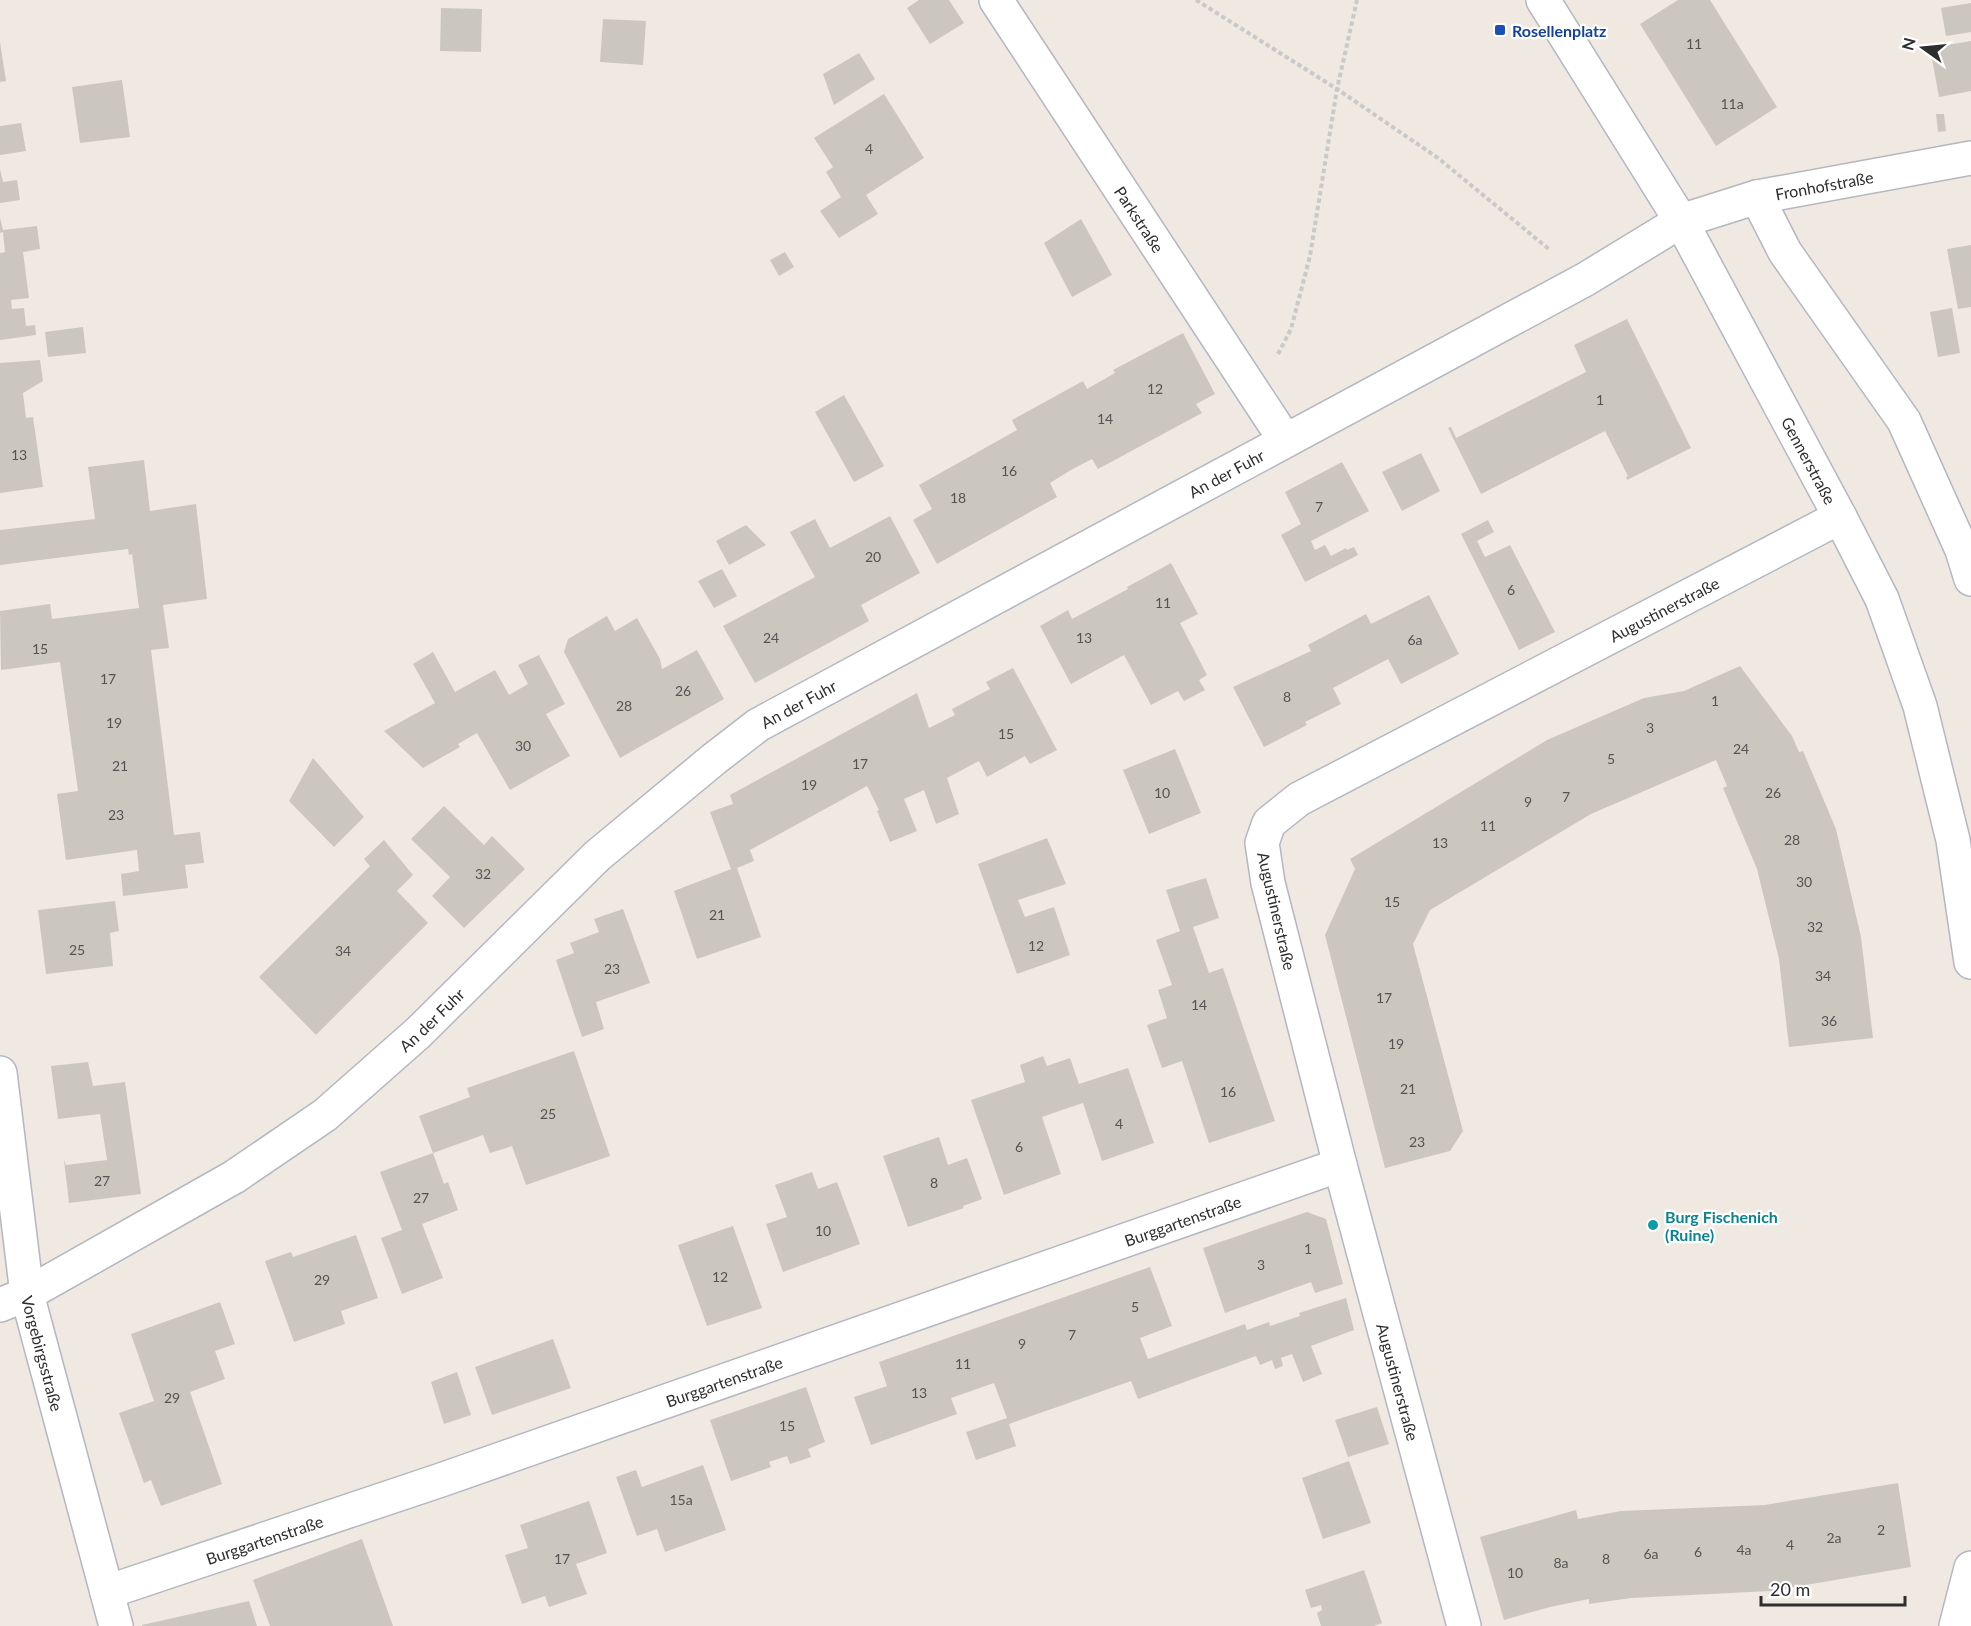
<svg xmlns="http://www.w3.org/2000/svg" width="1971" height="1626" font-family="Lato,sans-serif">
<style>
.building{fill:#cbc7bf}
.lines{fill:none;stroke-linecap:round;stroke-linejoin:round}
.minor-casing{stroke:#b4b7c1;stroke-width:36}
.path{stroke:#c9c9c9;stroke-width:4;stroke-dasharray:4.5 3;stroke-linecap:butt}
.minor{stroke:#fff;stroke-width:33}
.transit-dot{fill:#1a4fb4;stroke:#fff;stroke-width:2}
.culture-dot{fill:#0f9aa8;stroke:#fff;stroke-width:2}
.labels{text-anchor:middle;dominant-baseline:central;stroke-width:4.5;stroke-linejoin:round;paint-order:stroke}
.number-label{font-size:14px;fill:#555452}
.transit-label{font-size:16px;font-weight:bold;fill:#164399;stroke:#fff;text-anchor:start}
.street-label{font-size:16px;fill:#2e2e2e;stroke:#fff}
.culture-label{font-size:16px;font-weight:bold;fill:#0d838f;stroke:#fff;text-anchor:start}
</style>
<rect width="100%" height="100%" fill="#efe9e1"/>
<!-- building -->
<g class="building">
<path d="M919 0H949L964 23 930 44 907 8Z"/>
<path d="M1678 0H1710L1777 107 1716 146 1640 24Z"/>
<path d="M1971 3V32L1946 36 1941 8Z"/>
<path d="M441 8 482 9 481 52 440 51Z"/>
<path d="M603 19 646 21 643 65 600 62Z"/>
<path d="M1971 41V91L1939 97 1930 48Z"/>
<path d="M0 42 6 81 0 82Z"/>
<path d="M859 53 875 79 834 105 823 74Z"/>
<path d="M122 80 130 137 80 143 72 87Z"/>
<path d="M884 94 924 158 866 195 878 214 839 238 820 211 841 197 826 172 833 167 814 138Z"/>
<path d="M1936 114H1944L1946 131 1938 132Z"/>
<path d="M21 123 26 151 0 155V126Z"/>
<path d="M0 169 3 182 17 180 20 200 0 203Z"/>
<path d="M0 218 3 230 37 226 40 249 23 252 29 298 11 300 12 309 24 308 26 326 35 325 36 335 0 340V253L5 252 3 232 0 233Z"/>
<path d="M1081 219 1112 275 1072 297 1044 243Z"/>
<path d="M1971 245V307L1958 309 1947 249Z"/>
<path d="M785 252 794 267 779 276 770 260Z"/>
<path d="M1952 308 1960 353 1938 357 1930 312Z"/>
<path d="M1627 319 1691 448 1627 480 1626 477 1628 476 1605 431 1481 494 1448 428 1451 427 1456 438 1586 372 1574 345Z"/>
<path d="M83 327 86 353 48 357 45 332Z"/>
<path d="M1183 333 1215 394 1196 404 1202 413 1098 469 1092 459 1071 470 1050 483 1057 497 937 564 913 520 932 509 919 485 1017 430 1012 420 1083 381 1087 389 1115 373 1113 370Z"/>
<path d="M40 360 43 381 23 393 26 418 33 417 43 487 0 493V363Z"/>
<path d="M844 395 884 466 854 482 815 412Z"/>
<path d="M1421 453 1440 491 1402 511 1382 472Z"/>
<path d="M144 460 150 511 196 504 207 599 163 605 169 648 151 650 174 835 200 832 204 863 185 865 188 888 123 896 121 874 139 871 137 850 66 860 57 794 78 791 60 662 1 670 0 611 50 604 52 619 139 608 132 554 129 555 128 549 0 565V530L95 519 88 467Z"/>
<path d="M1342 462 1369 511 1311 541 1315 550 1325 545 1331 556 1346 548 1347 550 1354 547 1358 555 1305 582 1281 535 1301 524 1285 492Z"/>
<path d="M890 516 920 573 861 605 869 621 755 683 723 626 815 577 790 532 815 519 830 548Z"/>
<path d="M1488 520 1494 532 1477 541 1485 557 1510 545 1555 632 1519 650 1461 534Z"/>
<path d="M746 525 766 545 729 565 716 541Z"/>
<path d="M1171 563 1198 614 1180 623 1207 675 1199 680 1205 690 1184 701 1178 691 1151 705 1124 655 1071 684 1040 626 1068 610 1072 619 1128 589 1127 587Z"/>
<path d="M722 569 737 596 714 608 698 581Z"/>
<path d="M1429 595 1459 654 1401 684 1388 659 1333 688 1341 704 1305 722 1307 725 1264 747 1233 687 1311 651 1308 645 1366 614 1371 624Z"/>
<path d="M607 616 615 631 637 618 660 659 662 669 697 650 724 699 620 758 564 652 568 639Z"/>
<path d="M433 652 455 692 495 670 509 695 528 684 518 665 539 655 565 704 546 714 570 756 510 790 477 733 458 744 460 747 423 768 384 731 435 703 413 664Z"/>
<path d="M1740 666 1792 736 1799 752 1803 751 1836 829 1861 937 1873 1038 1789 1047 1779 959 1757 869 1723 788 1727 786 1716 760 1591 814 1430 910 1413 944 1463 1131 1450 1151 1385 1168 1325 935 1355 869 1350 859 1547 740 1644 698 1684 691Z"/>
<path d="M1013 668 1057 750 1030 764 1025 756 987 777 979 761 947 778 959 814 936 824 924 790 904 799 917 831 890 842 877 811 879 810 867 786 750 850 754 861 737 868 761 937 697 959 674 891 731 869 710 812 733 804 730 795 917 693 929 728 955 715 952 709 990 689 986 682Z"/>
<path d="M1175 749 1201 813 1149 834 1123 770Z"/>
<path d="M313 758 364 817 334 847 289 801Z"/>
<path d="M444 806 484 845 492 836 525 869 464 928 432 896 450 877 411 839Z"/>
<path d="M1047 838 1066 884 1018 900 1025 917 1054 907 1070 955 1017 974 978 864Z"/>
<path d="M384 840 413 875 397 891 428 923 316 1035 259 977 370 866 364 859Z"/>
<path d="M1206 878 1219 918 1193 927 1209 973 1223 968 1275 1121 1209 1143 1182 1061 1162 1068 1147 1025 1167 1018 1158 990 1172 985 1156 940 1180 931 1166 890Z"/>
<path d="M115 901 119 931 110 933 113 966 46 974 38 910Z"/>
<path d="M623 909 650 983 596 1002 604 1029 582 1037 556 960 574 953 570 943 599 932 594 919Z"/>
<path d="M574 1051 610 1156 526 1185 512 1146 490 1153 483 1135 433 1153 444 1184 448 1182 458 1210 422 1224 443 1278 402 1294 381 1238 402 1230 380 1172 433 1153 419 1116 470 1097 467 1088Z"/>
<path d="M1043 1056 1047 1066 1070 1058 1079 1084 1128 1068 1154 1143 1102 1161 1083 1103 1062 1110 1042 1117 1061 1174 1004 1195 971 1100 1025 1082 1020 1065Z"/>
<path d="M88 1062 93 1086 125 1082 141 1194 69 1203 64 1160 66 1165 107 1160 100 1114 58 1119 51 1066Z"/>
<path d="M939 1137 948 1165 967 1158 982 1199 963 1206 964 1208 908 1227 883 1156Z"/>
<path d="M812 1172 818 1189 837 1182 860 1244 783 1272 766 1224 787 1217 775 1185Z"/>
<path d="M1307 1212 1326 1219 1343 1284 1315 1293 1311 1282 1225 1313 1203 1248Z"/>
<path d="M733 1226 762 1308 707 1326 678 1245Z"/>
<path d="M356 1235 378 1298 341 1311 345 1324 294 1342 265 1261 291 1252 293 1257Z"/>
<path d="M1150 1267 1172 1326 1140 1338 1148 1359 1245 1324 1247 1330 1269 1322 1270 1326 1300 1316 1299 1313 1346 1298 1354 1330 1311 1346 1322 1374 1303 1382 1292 1354 1281 1358 1283 1366 1275 1369 1272 1360 1260 1365 1256 1356 1138 1399 1131 1381 1009 1424 1016 1446 976 1460 966 1432 1007 1418 994 1383 951 1398 957 1414 871 1445 854 1397 887 1386 879 1362Z"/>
<path d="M220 1302 235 1344 215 1351 225 1379 190 1392 222 1484 161 1506 151 1480 144 1483 119 1413 154 1401 131 1334Z"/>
<path d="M553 1339 571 1388 492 1415 475 1367Z"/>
<path d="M457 1372 471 1415 444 1424 431 1382Z"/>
<path d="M806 1387 825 1442 808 1449 811 1457 790 1464 787 1456 769 1462 771 1467 731 1481 710 1420Z"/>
<path d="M1377 1407 1389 1444 1348 1457 1335 1420Z"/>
<path d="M1349 1461 1371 1523 1323 1539 1302 1478Z"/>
<path d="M703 1465 726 1530 665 1552 657 1529 637 1536 616 1477 636 1470 642 1487Z"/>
<path d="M1898 1483 1911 1567 1770 1591 1631 1598 1589 1604V1599L1550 1607 1504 1620 1480 1537 1576 1510 1578 1519 1621 1511 1765 1505Z"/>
<path d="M589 1501 607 1553 576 1564 587 1594 549 1607 545 1596 522 1604 505 1555 528 1548 520 1525Z"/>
<path d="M362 1539 393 1626H270L253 1580Z"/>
<path d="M1364 1570 1382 1623 1374 1626H1321L1317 1613 1322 1610 1321 1605 1311 1608 1305 1590Z"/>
<path d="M249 1601 257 1626H142V1625Z"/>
</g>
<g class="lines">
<!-- minor casing -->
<g class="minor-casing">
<g id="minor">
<path id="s1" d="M996 0 1285 440"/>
<path id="s2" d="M1543 0 1681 221 1840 517 1882 599 1920 706 1953 840 1971 962"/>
<path d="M1757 197 1785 252 1904 421 1962 550 1971 579"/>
<path id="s3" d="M0 1073 27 1294 116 1626"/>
<path id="s4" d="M0 1305 27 1294 234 1177 325 1115 418 1033 597 856 714 759 758 725 1586 279 1681 221 1757 197 1971 158"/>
<path id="s5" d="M107 1592 441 1480 1340 1165"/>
<path id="s6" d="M1464 1626 1340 1165 1268 883 1262 843 1269 823 1299 799 1840 517"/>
<path d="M1956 1626 1971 1568"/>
</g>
</g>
<!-- path -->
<g class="path">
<path d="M1196 0 1337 89 1438 158 1550 250"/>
<path d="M1278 354 1291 329 1310 256 1337 89 1357 0"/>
</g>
<!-- minor -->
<use href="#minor" class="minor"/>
</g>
<!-- markers -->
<rect class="transit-dot" x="1494" y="24" width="12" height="12" rx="3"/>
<circle class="culture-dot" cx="1653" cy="1225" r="6"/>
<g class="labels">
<!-- number labels -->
<g class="number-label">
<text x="1694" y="43">11</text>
<text x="1732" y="103">11a</text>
<text x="869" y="148">4</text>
<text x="1155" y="388">12</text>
<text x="1600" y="399">1</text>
<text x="1105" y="418">14</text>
<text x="19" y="454">13</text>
<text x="1009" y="470">16</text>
<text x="958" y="497">18</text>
<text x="1319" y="506">7</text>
<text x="873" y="556">20</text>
<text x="1511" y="589">6</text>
<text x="1163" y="602">11</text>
<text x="771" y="637">24</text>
<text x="1084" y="637">13</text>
<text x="1415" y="639">6a</text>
<text x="40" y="648">15</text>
<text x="108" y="678">17</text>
<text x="683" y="690">26</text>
<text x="1287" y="696">8</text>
<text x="1715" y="700">1</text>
<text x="624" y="705">28</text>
<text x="114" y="722">19</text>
<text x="1650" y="727">3</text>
<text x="1006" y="733">15</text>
<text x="523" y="745">30</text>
<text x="1741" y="748">24</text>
<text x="1611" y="758">5</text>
<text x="860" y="763">17</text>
<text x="120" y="765">21</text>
<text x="809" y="784">19</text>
<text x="1162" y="792">10</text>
<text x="1773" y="792">26</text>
<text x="1566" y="796">7</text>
<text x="1528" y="801">9</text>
<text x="116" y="814">23</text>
<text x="1488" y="825">11</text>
<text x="1792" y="839">28</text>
<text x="1440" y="842">13</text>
<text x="483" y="873">32</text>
<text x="1804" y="881">30</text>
<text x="1392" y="901">15</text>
<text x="717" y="914">21</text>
<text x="1815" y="926">32</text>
<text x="1036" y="945">12</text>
<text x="77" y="949">25</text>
<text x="343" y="950">34</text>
<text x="612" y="968">23</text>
<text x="1823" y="975">34</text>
<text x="1384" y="997">17</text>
<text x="1199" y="1004">14</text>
<text x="1829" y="1020">36</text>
<text x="1396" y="1043">19</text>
<text x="1408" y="1088">21</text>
<text x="1228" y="1091">16</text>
<text x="548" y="1113">25</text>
<text x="1119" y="1123">4</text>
<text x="1417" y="1141">23</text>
<text x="1019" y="1146">6</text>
<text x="102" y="1180">27</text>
<text x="934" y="1182">8</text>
<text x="421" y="1197">27</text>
<text x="823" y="1230">10</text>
<text x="1308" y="1248">1</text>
<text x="1261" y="1264">3</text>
<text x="720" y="1276">12</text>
<text x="322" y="1279">29</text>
<text x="1135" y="1306">5</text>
<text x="1072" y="1334">7</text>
<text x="1022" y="1343">9</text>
<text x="963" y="1363">11</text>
<text x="919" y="1392">13</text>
<text x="172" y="1397">29</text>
<text x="787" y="1425">15</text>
<text x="681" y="1499">15a</text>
<text x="1881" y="1529">2</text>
<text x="1834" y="1537">2a</text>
<text x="1790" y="1544">4</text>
<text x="1744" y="1549">4a</text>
<text x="1698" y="1551">6</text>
<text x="1651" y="1553">6a</text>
<text x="562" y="1558">17</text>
<text x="1606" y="1558">8</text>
<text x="1561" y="1562">8a</text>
<text x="1515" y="1572">10</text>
</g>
<!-- transit labels -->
<g class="transit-label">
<text x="1512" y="30">Rosellenplatz</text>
</g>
<!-- street labels -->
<g class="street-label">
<text stroke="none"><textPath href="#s4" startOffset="2160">Fronhofstraße</textPath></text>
<text stroke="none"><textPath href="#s1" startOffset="262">Parkstraße</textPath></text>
<text stroke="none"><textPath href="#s2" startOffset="532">Gennerstraße</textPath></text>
<text stroke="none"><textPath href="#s4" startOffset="1492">An der Fuhr</textPath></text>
<text stroke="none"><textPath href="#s6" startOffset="1280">Augustinerstraße</textPath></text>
<text stroke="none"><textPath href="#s4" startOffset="1006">An der Fuhr</textPath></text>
<text transform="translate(1277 911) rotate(77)">Augustinerstraße</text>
<text stroke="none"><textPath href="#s4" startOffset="520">An der Fuhr</textPath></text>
<text stroke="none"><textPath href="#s5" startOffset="1138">Burggartenstraße</textPath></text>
<text stroke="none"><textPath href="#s3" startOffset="284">Vorgebirgsstraße</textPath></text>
<text stroke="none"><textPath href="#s5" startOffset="652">Burggartenstraße</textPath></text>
<text transform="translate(1398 1382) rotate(75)">Augustinerstraße</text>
<text stroke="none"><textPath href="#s5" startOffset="166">Burggartenstraße</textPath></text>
</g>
<!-- culture labels -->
<g class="culture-label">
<text x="1665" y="1216">Burg Fischenich<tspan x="1665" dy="18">(Ruine)</tspan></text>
</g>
</g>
<!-- north arrow -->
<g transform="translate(1923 48) rotate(285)" stroke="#ffffff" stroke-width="4.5" paint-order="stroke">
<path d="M0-4.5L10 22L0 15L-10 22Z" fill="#2e2e2e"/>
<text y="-9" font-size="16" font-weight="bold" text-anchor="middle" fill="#2e2e2e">N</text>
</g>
<!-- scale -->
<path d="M1761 1596v9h144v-9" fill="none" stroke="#2e2e2e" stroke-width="3"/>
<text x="1770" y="1596" font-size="18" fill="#2e2e2e" stroke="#ffffff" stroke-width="4.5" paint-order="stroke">20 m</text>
</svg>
